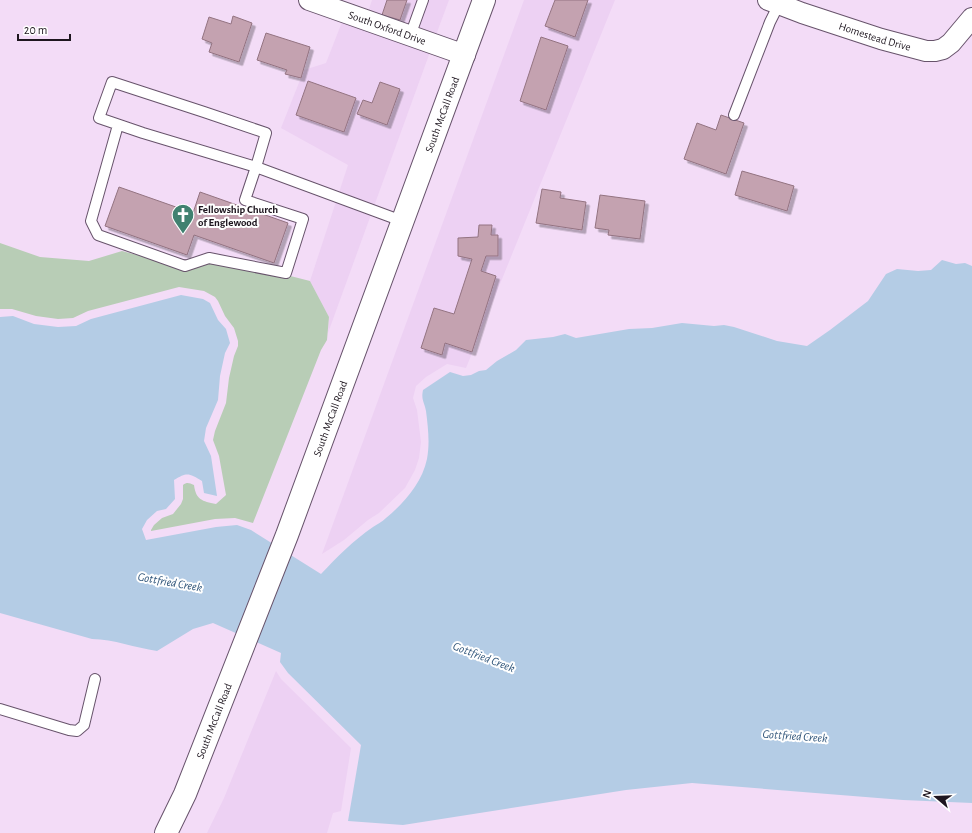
<svg xmlns="http://www.w3.org/2000/svg" width="972" height="833" font-family="'Alegreya Sans',sans-serif">
<style>
.built{fill:#edd1f3}
.green{fill:#b8cdb6}
.water{fill:#b4cce5}
.building{fill:#c4a2b0;stroke:#937381;filter:url(#shadow)}
.lines{fill:none;stroke-linecap:round;stroke-linejoin:round}
.lane-casing{stroke:#67536b;stroke-width:12}
.street-casing{stroke:#67536b;stroke-width:22}
.primary-casing{stroke:#67536b;stroke-width:24}
.lane{stroke:#fff;stroke-width:10}
.street{stroke:#fff;stroke-width:20}
.primary{stroke:#fff;stroke-width:22}
.labels{text-anchor:middle;dominant-baseline:central;stroke-width:4;stroke-linejoin:round;paint-order:stroke}
.street-label{font-size:11px;fill:#1e161f;stroke:#fff}
.poi-label{font-size:11px;font-weight:bold;fill:#1e161f;stroke:#fff;text-anchor:start}
.water-label{font-size:12px;font-style:italic;fill:#30557a;stroke:#fff}
</style>
<defs>
<filter id="shadow"><feDropShadow dx="3.5" dy="3.5" stdDeviation="0" flood-color="#0004"/></filter>
</defs>
<rect width="100%" height="100%" fill="#f3dcf7"/>
<!-- built -->
<g class="built">
<path d="M372 0H449L436 35 368 12Z"/>
<path d="M524 0H615L466 368 447 364 426 377 416 386 413 398 417 410 421 442 419 458 415 470 405 488 379 513 368 520 344 540 322 554Z"/>
<path d="M342 22 430 52 328 333 329 317 310 281 348 165 281 128 304 70 326 63Z"/>
<path d="M276 671 281 679 351 748 341 811 333 813 327 833H207L224 798Z"/>
</g>
<!-- green -->
<path class="green" d="M0 243 40 257 89 261 122 251 190 269 201 263 251 266 310 281 329 317 327 340 321 350 253 523 235 518 215 519 151 531V530L154 525 162 518 173 514 181 504 183 499V485C187 482 189 483 194 485 196 500 202 501 216 504L226 495 219 456 213 440 215 431 226 403 229 378 234 356 238 346V341L234 328 225 316 218 301 215 297 204 291 179 287 88 311 73 318 58 319 36 316 12 309H0Z"/>
<!-- water -->
<path class="water" d="M942 260 956 264 965 263 972 266V803L903 800 692 783 626 790 403 825 348 821 361 745 288 673 280 662 281 653 213 623 193 629 157 651C135 648 114 639 92 639L0 613V317L13 316 34 324 58 327 76 326 91 319 181 295 203 299 210 303 218 320 226 329 230 343 225 353 220 376 218 400 206 428 204 441 211 456 217 496 204 493 202 481C189 473 187 472 174 480L175 499 166 509 157 511 147 520 142 529 146 540 216 527 237 525 251 530 321 574C337 557 354 540 373 527 377 524 382 522 386 518 404 503 422 483 427 459 430 443 428 427 426 411 424 401 421 400 423 390L450 372 463 376 471 375 479 371 486 370 497 361 516 350 526 340 553 337 565 334 576 338 629 329 652 328 682 323 714 326 724 325 734 327 777 341 807 346 830 330 868 301 886 274 897 269 918 271 931 270Z"/>
<!-- building -->
<g class="building">
<path d="M387 0H407L400 20 382 15Z"/>
<path d="M555 0H588L575 37 545 26Z"/>
<path d="M233 16 252 23 239 62 209 52 212 43 202 39 209 17 231 24Z"/>
<path d="M266 33 310 47 301 78 285 74 287 70 257 60Z"/>
<path d="M541 37 568 46 546 110 520 101Z"/>
<path d="M308 81 356 98 344 132 296 115Z"/>
<path d="M380 82 400 89 387 125 357 114 363 100 372 103Z"/>
<path d="M721 115 744 123 726 174 684 159 697 123 716 130Z"/>
<path d="M742 171 794 186 787 211 735 195Z"/>
<path d="M119 187 193 213 200 192 288 223 274 263 194 235 187 255 105 226Z"/>
<path d="M542 189 561 192 560 198 586 202 582 230 536 223Z"/>
<path d="M600 195 645 201 640 239 608 235 609 230 595 228Z"/>
<path d="M479 225H492L491 235H498V256H486L481 271 496 276 472 352 445 343 442 355 421 348 434 308 454 314 472 259 458 256V238L478 237Z"/>
</g>
<g class="lines">
<!-- lane casing -->
<g class="lane-casing">
<g id="lane">
<path d="M410 36 423 0"/>
<path d="M734 115 770 22 779 4"/>
<path d="M118 125 91 221 98 235 185 266 209 258 286 273 303 219 245 200 256 167 143 133 99 118 112 82 204 112 266 133 256 167 402 221"/>
<path d="M0 709 69 730 77 731 84 725 95 679"/>
</g>
</g>
<!-- street casing -->
<g class="street-casing">
<g id="street">
<path id="s1" d="M309 0 465 55"/>
<path id="s2" d="M768 0 802 13 881 39 926 51H935L943 49 951 43 972 18"/>
</g>
</g>
<!-- primary casing -->
<g class="primary-casing">
<g id="primary">
<path id="s3" d="M166 833 185 794 287 535 484 0"/>
</g>
</g>
<!-- lane -->
<use href="#lane" class="lane"/>
<!-- street -->
<use href="#street" class="street"/>
<!-- primary -->
<use href="#primary" class="primary"/>
</g>
<!-- icons -->
<defs>
<g id="church-pin" transform="scale(1.15)"><path d="M0 17L-7.5 6A9.5 9.5 0 1 1 7.5 6Z" fill="#408170" stroke="#fff"/><path d="M-1.2-6h2.4v3.5h3.3v2.4h-3.3V6h-2.4V-.1h-3.3v-2.4h3.3Z" fill="#fff"/></g>
</defs>
<g fill-rule="evenodd">
<use href="#church-pin" x="183" y="215"/>
</g>
<g class="labels">
<!-- street labels -->
<g class="street-label">
<text stroke="none"><textPath href="#s1" startOffset="83">South Oxford Drive</textPath></text>
<text stroke="none"><textPath href="#s2" startOffset="113">Homestead Drive</textPath></text>
<text stroke="none"><textPath href="#s3" startOffset="770">South McCall Road</textPath></text>
<text stroke="none"><textPath href="#s3" startOffset="446">South McCall Road</textPath></text>
<text stroke="none"><textPath href="#s3" startOffset="122">South McCall Road</textPath></text>
</g>
<!-- poi labels -->
<g class="poi-label">
<text x="198" y="209">Fellowship Church<tspan x="198" dy="13">of Englewood</tspan></text>
</g>
<!-- water labels -->
<g class="water-label">
<text transform="translate(170 582) rotate(10)">Gottfried Creek</text>
<text transform="translate(484 657) rotate(21)">Gottfried Creek</text>
<text transform="translate(795 736) rotate(4)">Gottfried Creek</text>
</g>
</g>
<!-- north arrow -->
<g transform="translate(936 797) rotate(289)" stroke="#ffffff" stroke-width="3" paint-order="stroke">
<path d="M0-3L7 15L0 10L-7 15Z" fill="#1e161f"/>
<text y="-6" font-size="11" font-weight="bold" text-anchor="middle" fill="#1e161f">N</text>
</g>
<!-- scale -->
<path d="M18 34v6h52v-6" fill="none" stroke="#1e161f" stroke-width="2"/>
<text x="24" y="34" font-size="12" fill="#1e161f" stroke="#ffffff" stroke-width="3" paint-order="stroke">20 m</text>
</svg>
